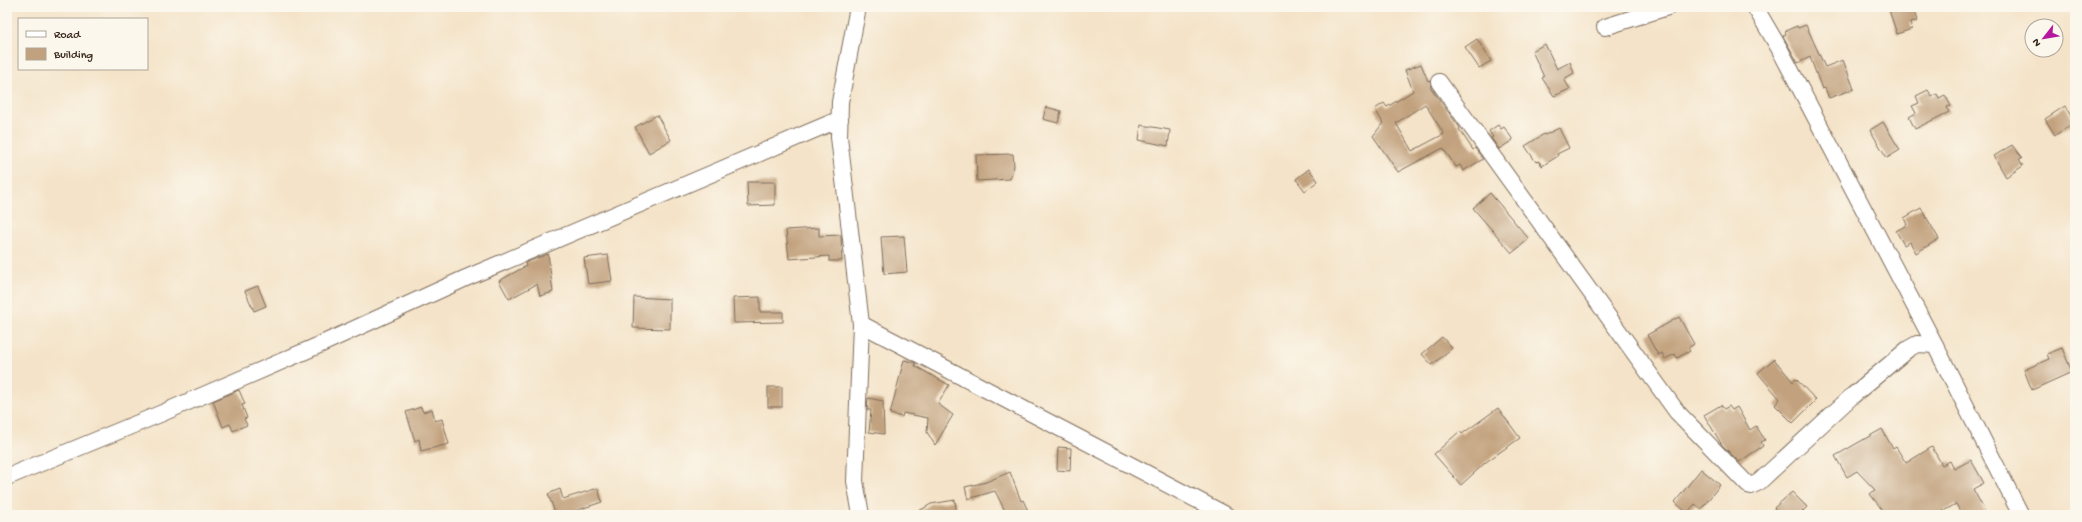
<svg xmlns="http://www.w3.org/2000/svg" width="2082" height="522" font-family="'Gochi Hand',sans-serif">
<style>
.building{fill:#c2a27e;fill-rule:evenodd}
.lines{fill:none;stroke-linecap:round;stroke-linejoin:round}
.street-casing{stroke:#7c6b5a;stroke-width:18}
.street{stroke:#fff;stroke-width:16}
</style>
<rect width="100%" height="100%" fill="#fbf7ec"/>
<filter id="ink" filterUnits="userSpaceOnUse"><feTurbulence type="fractalNoise" baseFrequency=".025" numOctaves="2"/><feDisplacementMap in="SourceGraphic" scale="8" xChannelSelector="R" yChannelSelector="G"/><feConvolveMatrix kernelMatrix="1 2 1 2 8 2 1 2 1" color-interpolation-filters="sRGB"/></filter>
<filter id="wash" filterUnits="userSpaceOnUse"><feTurbulence type="fractalNoise" baseFrequency=".012" numOctaves="4" result="noise"/><feDisplacementMap in="SourceGraphic" scale="16" xChannelSelector="R" yChannelSelector="G"/><feGaussianBlur stdDeviation="0.9" result="paint"/><feColorMatrix in="noise" values="0 0 0 0 0 0 0 0 0 0 0 0 0 0 0 0 0 1.4 0 .05"/><feComposite in="paint" operator="in"/></filter>
<g filter="url(#wash)">
<rect width="100%" height="100%" fill="#f4e3c8"/>
<g id="blocks">
<!-- building -->
<g class="building">
<path d="M1888 7H1913L1917 21 1910 23 1912 29 1897 34Z"/>
<path d="M1806 25 1825 67 1843 60 1854 89 1829 98 1825 88 1822 89 1810 57 1798 63 1783 36 1786 34 1785 31 1797 26 1798 28Z"/>
<path d="M1477 39 1491 61 1479 68 1465 47Z"/>
<path d="M1545 44 1557 69 1570 62 1574 73 1564 79 1570 89 1554 96 1542 78 1544 77 1532 51Z"/>
<path d="M1421 64 1428 81 1430 80 1431 88 1460 128 1459 129 1473 150 1475 148 1483 159 1463 171 1460 165 1456 167 1443 148 1398 172 1373 136 1383 123 1375 109 1384 103 1387 107 1413 91 1405 70ZM1425 104 1444 134 1412 151 1396 123Z"/>
<path d="M1928 90 1932 97 1937 94 1939 98 1945 95 1951 106 1947 107 1949 112 1915 129 1909 117 1916 113 1912 106 1919 103 1916 96Z"/>
<path d="M2065 106 2075 123 2055 135 2045 119Z"/>
<path d="M1046 107 1061 111 1058 123 1043 119Z"/>
<path d="M657 115 671 140 649 153 635 127Z"/>
<path d="M1883 122 1900 150 1887 158 1870 130Z"/>
<path d="M1141 125 1170 130 1168 146 1139 140Z"/>
<path d="M1498 125 1501 129 1504 127 1513 140 1499 149 1491 138 1493 137 1489 131Z"/>
<path d="M1559 128 1569 148 1557 154 1558 156 1542 166 1539 161 1536 162 1525 146 1544 134 1545 135Z"/>
<path d="M2012 145 2022 158 2019 159 2023 166 2006 177 1994 156Z"/>
<path d="M1013 154 1014 166 1010 179 977 181 976 155Z"/>
<path d="M1309 169 1318 181 1305 191 1296 179Z"/>
<path d="M747 182H775V205L748 206Z"/>
<path d="M1490 193 1529 239 1512 253 1473 208Z"/>
<path d="M1921 208 1939 239 1916 253 1910 242 1904 245 1896 231 1907 225 1904 218Z"/>
<path d="M819 228V236L841 235 842 261H829V256L789 259 786 230Z"/>
<path d="M904 236 907 272 884 274 881 237Z"/>
<path d="M548 254 553 292 540 296 537 284 509 299 499 281 526 266 525 263Z"/>
<path d="M608 255 612 281 588 284 584 258Z"/>
<path d="M258 286 266 306 254 311 245 291Z"/>
<path d="M634 297 670 299V329L633 328Z"/>
<path d="M760 297V312H783V322L734 323 733 298Z"/>
<path d="M1679 317 1694 344 1688 348 1690 351 1677 358 1675 354 1665 359 1662 353 1658 355 1647 335Z"/>
<path d="M1442 337 1452 348 1432 365 1422 354Z"/>
<path d="M2062 348 2072 372 2032 390 2024 370 2049 359 2047 354Z"/>
<path d="M1774 359 1793 382 1796 379 1816 400 1793 423 1775 405 1780 399 1758 373Z"/>
<path d="M904 360 916 363 915 366 949 385 938 404 953 415 935 445 927 432 928 418 903 413 902 417 890 414Z"/>
<rect x="768" y="387" width="14" height="20"/>
<path d="M239 390 245 404 242 405 247 418 244 419 247 425 233 431 230 424 223 427 213 401Z"/>
<path d="M868 398 883 401 884 434 869 432 871 410H867Z"/>
<path d="M1721 405 1724 409 1729 406 1732 410 1737 407 1750 430 1756 426 1765 440 1761 442 1763 446 1739 462 1722 445 1704 415Z"/>
<path d="M421 407 423 412 432 409 435 421 442 419 449 444 421 451 419 439 415 441 406 412Z"/>
<path d="M1498 408 1520 438 1486 462 1461 485 1434 454 1460 431 1462 434Z"/>
<path d="M1882 429 1893 449 1896 447 1906 463 1932 447 1942 465 1950 461 1954 469 1971 460 1984 483 1973 489 1987 515H1962L1956 504 1936 515H1886L1870 494 1875 490 1857 471 1847 477 1835 456Z"/>
<path d="M1058 447 1071 448 1070 471 1057 470Z"/>
<path d="M1701 469 1720 485 1701 509 1695 504 1687 513 1675 502Z"/>
<path d="M1010 472 1021 501 1023 500 1030 515H1007L995 491 968 499 965 487 986 482Z"/>
<path d="M598 488 602 502 569 513 570 515H556L548 494 560 489 563 499Z"/>
<path d="M1792 492 1807 507 1799 515H1780L1774 508Z"/>
<path d="M955 500 957 515H912L931 504Z"/>
</g>
</g>
</g>
<g filter="url(#ink)">
<use href="#blocks" fill-opacity="0" stroke="#7c6b5a" stroke-width="1"/>
<g class="lines">
<!-- street casing -->
<g class="street-casing">
<g id="street">
<path d="M858 7 840 102 839 137 861 324 855 481 861 515"/>
<path d="M1755 7 1779 48 1935 345 2021 515"/>
<path d="M1605 27 1668 7"/>
<path d="M1439 82 1677 412 1748 485 1751 486 1759 482 1851 397 1908 349 1917 344 1935 345"/>
<path d="M861 324 1226 515"/>
<path d="M7 477 160 414 317 346 466 278 840 119"/>
</g>
</g>
<!-- street -->
<use href="#street" class="street"/>
</g>
</g>
<!-- margin -->
<rect width="2082" height="522" fill="none" stroke="#fbf7ec" stroke-width="24"/>
<!-- legend -->
<rect x="18" y="18" width="130" height="52" fill="#fbf7ec" stroke="#aea59a"/>
<rect x="26" y="31" width="20" height="6" fill="#ffffff" stroke="#aea59a"/>
<text x="54" y="38" font-size="12" fill="#3b2a1e">Road</text>
<rect x="26" y="48" width="20" height="12" fill="#c2a27e" stroke="#aea59a"/>
<text x="54" y="58" font-size="12" fill="#3b2a1e">Building</text>
<!-- north arrow -->
<g transform="translate(2044 38) rotate(239)"><circle r="19" fill="#fbf7ec" stroke="#aea59a"/>
<path d="M0-3L7 15L0 10L-7 15Z" fill="#b5179e"/>
<text y="-6" font-size="11" font-weight="bold" text-anchor="middle" fill="#3b2a1e">N</text>
</g>
</svg>
